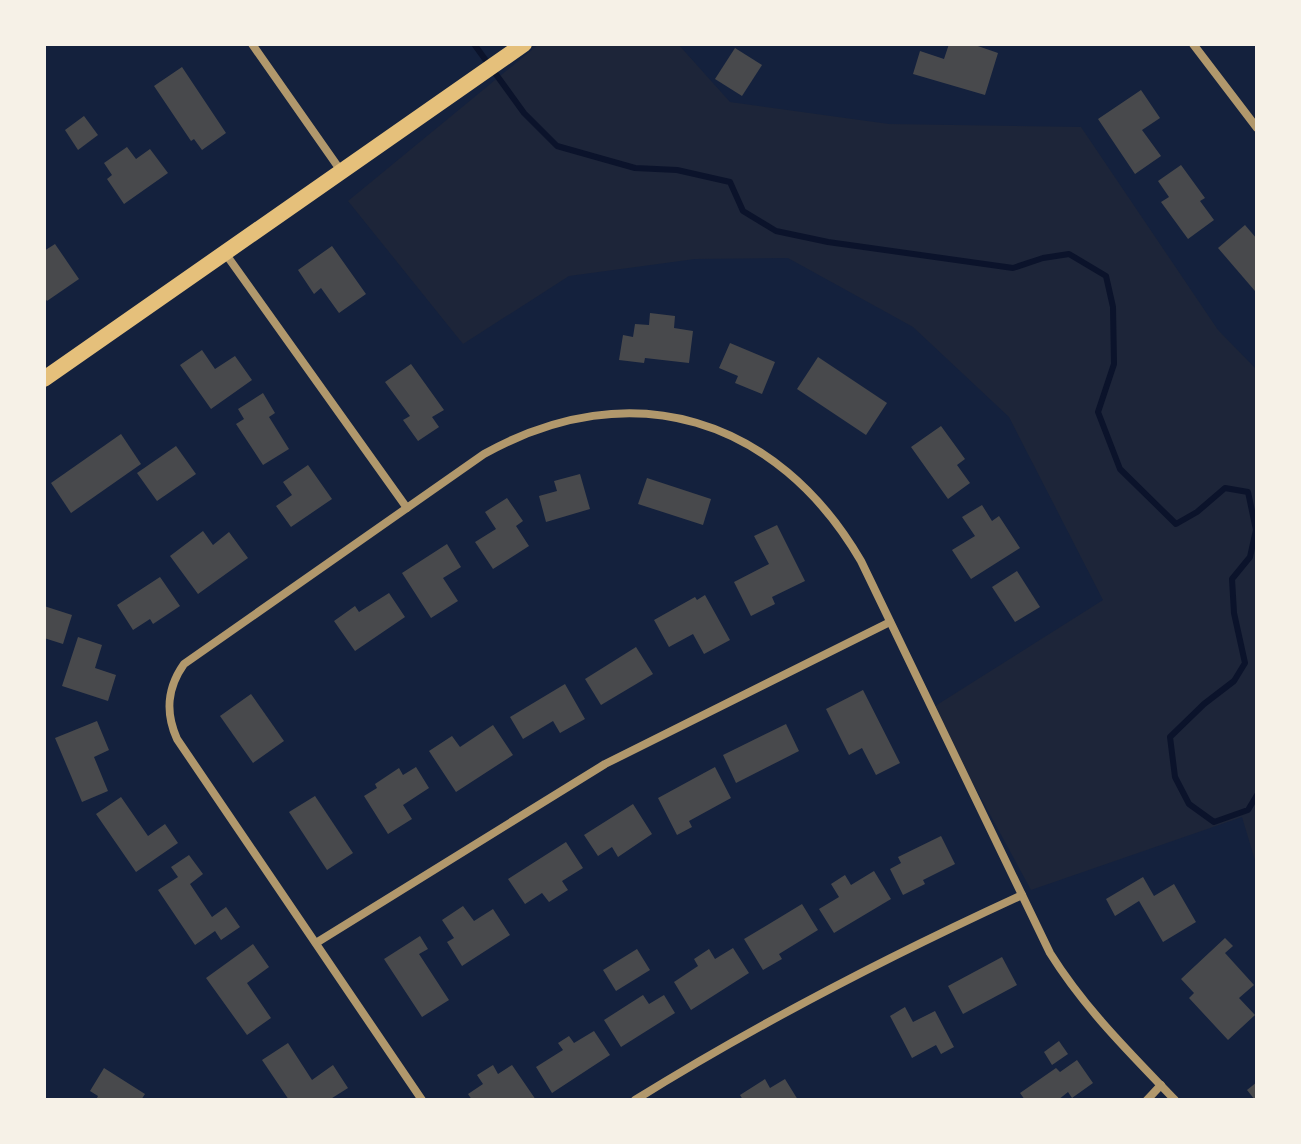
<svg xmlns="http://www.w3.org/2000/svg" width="1301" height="1144" font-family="'DM Sans',sans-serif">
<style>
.green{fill:#1d2539}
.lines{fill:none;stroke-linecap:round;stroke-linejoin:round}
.stream{stroke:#0b132b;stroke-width:6}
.building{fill:#48494c}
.minor{stroke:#b1986c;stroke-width:8}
.secondary{stroke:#e5c07b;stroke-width:16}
</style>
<rect width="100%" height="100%" fill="#14213d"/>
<!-- green -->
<path class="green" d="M539 44H678L730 102 889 124 1081 127 1218 330 1257 370V867L1242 817 1031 890 932 708 1103 600 1009 417 913 327 788 258 695 259 569 276 463 344 348 201Z"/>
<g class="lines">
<!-- stream -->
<path class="stream" d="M474 44 524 113 557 146 635 168 677 170 730 182 743 211 776 231 828 242 1013 268 1043 258 1069 254 1106 276 1113 307 1114 364 1098 412 1120 469 1176 524 1197 512 1225 488 1248 492 1256 530 1250 557 1232 579 1234 613 1245 663 1234 681 1204 704 1170 737 1175 777 1189 804 1214 822 1248 810 1257 795"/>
</g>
<!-- building -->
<g class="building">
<path d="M949 44H972L998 53 985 95 913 74 920 51 944 59Z"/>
<path d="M735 48 762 65 742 96 715 79Z"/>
<path d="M182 67 226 133 202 150 194 139 191 141 154 86Z"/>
<path d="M1141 90 1160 118 1142 130 1161 156 1135 174 1098 119Z"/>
<path d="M84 116 98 135 78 150 65 130Z"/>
<path d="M127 147 136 159 150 149 168 173 124 204 107 179 112 175 104 163Z"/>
<path d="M1181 165 1205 198 1200 201 1214 220 1188 239 1161 202 1169 197 1158 181Z"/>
<path d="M1245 225 1257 239 1255 291 1218 248Z"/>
<path d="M55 244 79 279 47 301 44 297V251Z"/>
<path d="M332 246 366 294 339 313 321 288 314 294 298 270Z"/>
<path d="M650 313 675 316 674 328 693 331 689 363 645 358 644 363 619 360 623 335 633 337 635 324 649 325Z"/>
<path d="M730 343 775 362 762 394 735 383 738 376 719 368Z"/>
<path d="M202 350 215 369 235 356 252 380 211 409 180 365Z"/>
<path d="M818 357 887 403 866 435 797 389Z"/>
<path d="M411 364 444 410 432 417 439 427 418 441 403 420 410 416 385 382Z"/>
<path d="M263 393 275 413 269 417 289 449 263 465 236 424 244 419 238 409Z"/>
<path d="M941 426 965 459 957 465 970 483 948 499 911 447Z"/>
<path d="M121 434 141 464 71 513 51 483Z"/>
<path d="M176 446 196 474 157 501 137 473Z"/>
<path d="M308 465 332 499 291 527 276 506 292 495 283 482Z"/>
<path d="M580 474 590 509 546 522 539 496 557 491 554 481Z"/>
<path d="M647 478 711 499 703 525 638 504Z"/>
<path d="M507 498 523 521 516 526 529 546 493 569 475 542 496 529 485 512Z"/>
<path d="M982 505 992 521 999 516 1020 548 971 579 952 550 975 536 962 517Z"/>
<path d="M777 525 805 581 772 597 775 604 751 616 734 582 769 564 754 536Z"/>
<path d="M203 531 213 545 229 532 248 558 198 594 170 556Z"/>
<path d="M447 544 461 567 443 578 458 601 431 618 402 573Z"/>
<path d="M1017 571 1040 607 1015 622 992 587Z"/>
<path d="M160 577 180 606 153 624 150 619 133 630 117 605Z"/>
<path d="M389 593 405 617 355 651 334 621 355 606 359 612Z"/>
<path d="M705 595 730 640 704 654 693 634 669 647 654 620 695 597 697 600Z"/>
<path d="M44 606 72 615 63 644 44 638Z"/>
<path d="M78 637 102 645 95 668 116 675 108 701 62 686Z"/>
<path d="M636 647 653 674 601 705 585 679Z"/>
<path d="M565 684 585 719 560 733 553 721 523 739 510 717Z"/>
<path d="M863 690 900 763 876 775 862 748 849 755 826 709Z"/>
<path d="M251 694 284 741 253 763 220 716Z"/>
<path d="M97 721 109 750 94 757 108 791 82 802 55 738Z"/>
<path d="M786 724 799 751 736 783 723 755Z"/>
<path d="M493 725 513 755 456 792 429 751 452 736 460 747Z"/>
<path d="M416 767 429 788 403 805 412 819 388 834 364 796 377 788 375 784 399 768 403 775Z"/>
<path d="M715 767 731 798 689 821 692 827 677 835 658 798Z"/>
<path d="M315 796 353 853 327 870 289 812Z"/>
<path d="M121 797 148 836 165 824 178 843 136 872 96 814Z"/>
<path d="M633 804 652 834 618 857 612 847 598 856 584 835Z"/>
<path d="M941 836 955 864 923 880 925 884 903 895 890 869 901 863 898 857Z"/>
<path d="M566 842 583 868 562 881 568 890 549 902 542 893 525 904 508 879Z"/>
<path d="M189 855 203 874 190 884 212 917 226 907 240 927 221 940 215 931 195 945 158 890 178 877 171 867Z"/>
<path d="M874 871 891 899 834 933 819 909 839 897 831 884 845 875 851 885Z"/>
<path d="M1143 877 1154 896 1174 884 1196 922 1163 942 1139 901 1115 916 1106 899Z"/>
<path d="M802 904 818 930 779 954 782 959 763 970 744 939Z"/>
<path d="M463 906 474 921 493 909 510 935 462 966 447 942 454 938 442 920Z"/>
<path d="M420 936 428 949 419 954 449 1000 422 1017 384 959Z"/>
<path d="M1225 938 1233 946 1225 953 1254 985 1239 998 1255 1015 1228 1040 1189 998 1194 993 1181 979Z"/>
<path d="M253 944 269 967 247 983 271 1018 247 1035 206 978Z"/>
<path d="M733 948 749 973 691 1010 674 982 698 966 694 959 709 949 715 959Z"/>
<path d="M637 949 650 970 616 991 603 970Z"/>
<path d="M1002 957 1017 985 963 1014 948 986Z"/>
<path d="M643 995 649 1004 664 995 675 1013 621 1047 604 1020Z"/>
<path d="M905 1007 913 1022 935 1011 954 1047 941 1054 936 1045 912 1058 890 1016Z"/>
<path d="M594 1031 610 1055 552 1093 536 1067 563 1050 558 1043 569 1036 574 1043Z"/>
<path d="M1059 1041 1068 1054 1052 1065 1044 1052Z"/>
<path d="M288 1043 312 1080 333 1065 348 1088 329 1100H289L262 1060Z"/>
<path d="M1077 1060 1093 1083 1072 1098 1068 1092 1058 1100H1025L1020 1093 1056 1068 1060 1072Z"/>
<path d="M493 1065 498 1074 512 1065 536 1100H472L468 1094 483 1084 477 1075Z"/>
<path d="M104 1068 145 1094 141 1100H96L98 1096 90 1091Z"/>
<path d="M765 1079 770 1088 785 1079 798 1100H743L740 1095Z"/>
<path d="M1257 1082V1100H1255L1247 1090Z"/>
</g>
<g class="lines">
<!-- minor -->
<g class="minor">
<path d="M252 44 341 171"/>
<path d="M1193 44 1257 128"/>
<path d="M225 253 407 508"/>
<path d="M316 943 605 764 890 622"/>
<path d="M422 1100 177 739C165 712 167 688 184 664L484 454C631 372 777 417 861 561L1050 953C1085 1009 1130 1053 1175 1100"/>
<path d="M635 1100C759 1023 889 956 1022 895"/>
<path d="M1147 1100 1161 1085"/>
</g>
<!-- secondary -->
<path class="secondary" d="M44 379 524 44"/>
</g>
<!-- border -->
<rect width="1301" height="1144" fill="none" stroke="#f6f1e7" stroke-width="92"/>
</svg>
